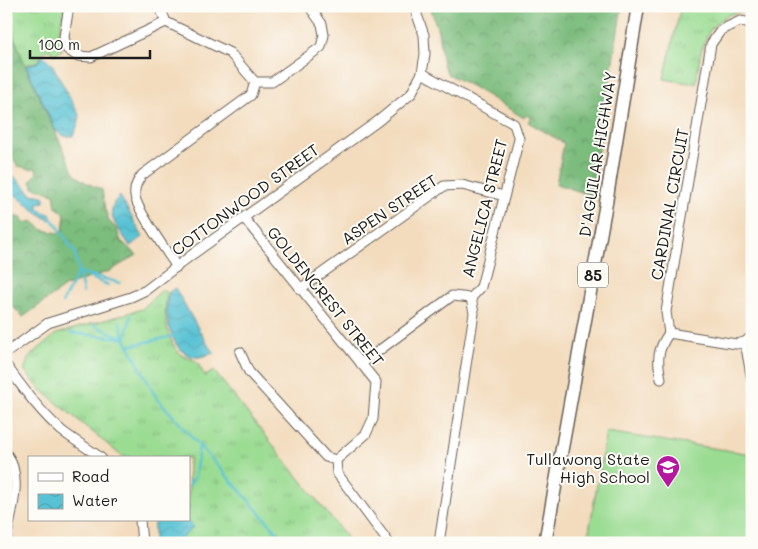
<svg xmlns="http://www.w3.org/2000/svg" width="758" height="549" font-family="Mali,sans-serif">
<style>
.grass{fill:url(#grass-tufts);stroke:#5c7c58}
.forest{fill:url(#forest-crowns);stroke:#4c6c4c}
.garden{fill:#9bdc93;stroke:#5c7c58}
.water{fill:url(#water-waves);stroke:#3a6f78}
.lines{fill:none;stroke-linecap:round;stroke-linejoin:round}
.stream{stroke:#58c2d4;stroke-width:2.5}
.minor-casing{stroke:#675f55;stroke-width:11}
.highway-casing{stroke:#675f55;stroke-width:15}
.minor{stroke:#fff;stroke-width:9}
.highway{stroke:#fff;stroke-width:12}
.labels{text-anchor:middle;dominant-baseline:central;stroke-width:4;stroke-linejoin:round;paint-order:stroke}
.shield{fill:#fdfcf7;stroke:#605f5e;stroke-width:1}
.shield-label{font-size:15px;font-weight:bold;fill:#1c1c1c}
.street-label{font-size:16px;fill:#1c1c1c;stroke:#fdfcf7}
.poi-label{font-size:16px;fill:#1c1c1c;stroke:#fdfcf7;text-anchor:end}
</style>
<defs>
<pattern id="grass-tufts" width="24" height="20" patternUnits="userSpaceOnUse" patternTransform="scale(1.25)"><rect width="24" height="20" fill="#9bdc93"/><path d="M3 7l-1-3M5 7V3M7 7l1-3M15 17l-1-3M17 17v-4M19 17l1-3" fill="none" stroke="#85bc7e"/></pattern>
<pattern id="forest-crowns" width="20" height="18" patternUnits="userSpaceOnUse" patternTransform="scale(1.25)"><rect width="20" height="18" fill="#7cbc7d"/><path d="M2 6a3 3 0 1 1 6 0M12 15a3 3 0 1 1 6 0" fill="none" stroke="#659866"/></pattern>
<pattern id="water-waves" width="16" height="10" patternUnits="userSpaceOnUse" patternTransform="scale(1.25)"><rect width="16" height="10" fill="#58c2d4"/><path d="M0 5q4-4 8 0t8 0" fill="none" stroke="#4ca6b5"/></pattern>
</defs>
<rect width="100%" height="100%" fill="#fdfcf7"/>
<filter id="ink" filterUnits="userSpaceOnUse"><feTurbulence type="fractalNoise" baseFrequency=".02" numOctaves="2"/><feDisplacementMap in="SourceGraphic" scale="10" xChannelSelector="R" yChannelSelector="G"/><feConvolveMatrix kernelMatrix="1 2 1 2 8 2 1 2 1" color-interpolation-filters="sRGB"/></filter>
<filter id="wash" filterUnits="userSpaceOnUse"><feTurbulence type="fractalNoise" baseFrequency=".0096" numOctaves="4" result="noise"/><feDisplacementMap in="SourceGraphic" scale="20" xChannelSelector="R" yChannelSelector="G"/><feGaussianBlur stdDeviation="1.12" result="paint"/><feColorMatrix in="noise" values="0 0 0 0 0 0 0 0 0 0 0 0 0 0 0 0 0 1.4 0 .05"/><feComposite in="paint" operator="in"/></filter>
<g filter="url(#wash)">
<rect width="100%" height="100%" fill="#f3dcbe"/>
<!-- grass -->
<g class="grass">
<path d="M6 6H65L59 35 62 50 54 55 50 50 45 51 38 61 25 65 6 17Z"/>
<path d="M681 6H752V12C742 11 733 12 725 17 700 31 700 59 696 84L664 79Z"/>
<path d="M162 290 167 292C164 315 164 335 180 354 184 358 190 358 194 360 199 363 202 371 205 376L214 371 351 543H177L193 527 188 520 189 458H124L39 388 24 370 29 357 56 334 142 309Z"/>
</g>
<!-- forest -->
<g class="forest">
<path d="M430 6H622L591 195 556 184 564 143 528 122 531 118 527 115 524 118 473 87 448 74 443 65 438 31Z"/>
<path d="M6 17 25 65 70 164C73 179 90 184 102 190L105 209 109 221 116 228 121 241 137 255 110 271 66 286 23 317 6 300V214L21 217 25 223 33 221 43 230 59 233 63 231 65 214 56 207 54 194 33 187 31 181 37 173 36 168 30 169 18 166 11 156 6 144Z"/>
</g>
<!-- garden -->
<path class="garden" d="M606 432 752 454V524L749 543H587Z"/>
<!-- water -->
<g class="water">
<path d="M43 56 52 64 79 115V122L73 136H64L56 131 26 66 38 62Z"/>
<path d="M6 164 8 170 32 194 44 196V202L38 203C36 210 44 212 50 214L52 219 49 220 35 211 6 187Z"/>
<path d="M120 196 143 237 130 246C119 228 101 213 120 196Z"/>
<path d="M175 288 209 347 214 353C209 354 201 358 195 357 169 352 163 313 169 292Z"/>
<path d="M154 520H188L193 527 177 543H154Z"/>
</g>
<g class="lines">
<!-- stream -->
<g class="stream">
<path d="M50 218 57 225 75 253 83 293"/>
<path d="M79 272 120 283"/>
<path d="M87 276 108 285"/>
<path d="M62 303 78 273"/>
<path d="M120 322 124 337"/>
<path d="M94 325 125 339 156 397 287 543"/>
<path d="M71 333 121 338"/>
<path d="M125 339 131 316"/>
<path d="M129 346 173 336"/>
<path d="M189 485 195 477 199 447"/>
</g>
</g>
</g>
<g filter="url(#ink)">
<g class="lines">
<!-- minor casing -->
<g class="minor-casing">
<g id="minor">
<path d="M69 6 64 37 67 49 77 56 91 57 166 22"/>
<path d="M162 6 161 10 166 22 230 53 255 82"/>
<path d="M244 218 376 382 373 419 366 434 336 460 337 473 389 543"/>
<path d="M177 267C168 254 136 208 135 196 134 187 137 182 142 175L251 95 255 82H272L321 47 324 35 322 24 309 6"/>
<path d="M300 289 444 186 462 185 504 196"/>
<path d="M669 333 666 312 711 44 721 30 740 21 752 23"/>
<path d="M669 333 736 344 745 342 752 336"/>
<path d="M745 342 752 380"/>
<path d="M240 352 249 372 326 457 336 460"/>
<path d="M6 353 48 323 131 297 146 290 193 254 378 121 411 94 422 73 425 54 424 35 414 6"/>
<path d="M361 364 452 296 471 298 481 287 519 139 514 124 422 73"/>
<path d="M6 365C23 388 40 412 62 431 75 441 88 448 101 458"/>
<path d="M661 379C657 360 657 350 669 333"/>
<path d="M6 453C24 476 11 513 6 540"/>
<path d="M140 520 142 543"/>
<path d="M439 543 474 313 471 298"/>
</g>
</g>
<!-- highway casing -->
<g class="highway-casing">
<path id="highway" d="M545 543 606 203 638 6"/>
</g>
<!-- minor -->
<use href="#minor" class="minor"/>
<!-- highway -->
<use href="#highway" class="highway"/>
</g>
</g>
<!-- icons -->
<defs>
<g id="school-pin" transform="scale(1.25)"><path d="M0 17L-7.5 6A9.5 9.5 0 1 1 7.5 6Z" fill="#b5179e" stroke="#fdfcf7"/><path d="M0-5L7-2L0 1L-7-2ZM-4 1L0 2.5L4 1V4Q0 6-4 4Z" fill="#fff"/></g>
</defs>
<g fill-rule="evenodd">
<use href="#school-pin" x="668" y="467"/>
</g>
<g class="labels">
<!-- shield labels -->
<rect class="shield" x="578" y="262.5" width="30" height="25" rx="4"/>
<g class="shield-label">
<text x="593" y="275">85</text>
</g>
<!-- street labels -->
<g class="street-label">
<text transform="translate(597 154) rotate(-81)">D'AGUILAR HIGHWAY</text>
<text transform="translate(245 199) rotate(-36)">COTTONWOOD STREET</text>
<text transform="translate(669 204) rotate(-80)">CARDINAL CIRCUIT</text>
<text transform="translate(484 208) rotate(-76)">ANGELICA STREET</text>
<text transform="translate(389 209) rotate(-34)">ASPEN STREET</text>
<text transform="translate(326 296) rotate(51)">GOLDENCREST STREET</text>
</g>
<!-- poi labels -->
<g class="poi-label">
<text x="650" y="458">Tullawong State<tspan x="650" dy="18">High School</tspan></text>
</g>
</g>
<!-- margin -->
<rect width="758" height="549" fill="none" stroke="#fdfcf7" stroke-width="25"/>
<!-- legend -->
<rect x="28" y="456" width="162" height="65" fill="#fdfcf7" stroke="#a3a29f"/>
<rect x="38" y="473" width="25" height="8" fill="#ffffff" stroke="#a3a29f"/>
<text x="72" y="482" font-size="15" fill="#1c1c1c">Road</text>
<rect x="38" y="494" width="25" height="15" fill="url(#water-waves)" stroke="#a3a29f"/>
<text x="72" y="506" font-size="15" fill="#1c1c1c">Water</text>
<!-- scale -->
<path d="M30 50v8h120v-8" fill="none" stroke="#1c1c1c" stroke-width="2.5"/>
<text x="38" y="50" font-size="15" fill="#1c1c1c" stroke="#fdfcf7" stroke-width="4" paint-order="stroke">100 m</text>
</svg>
